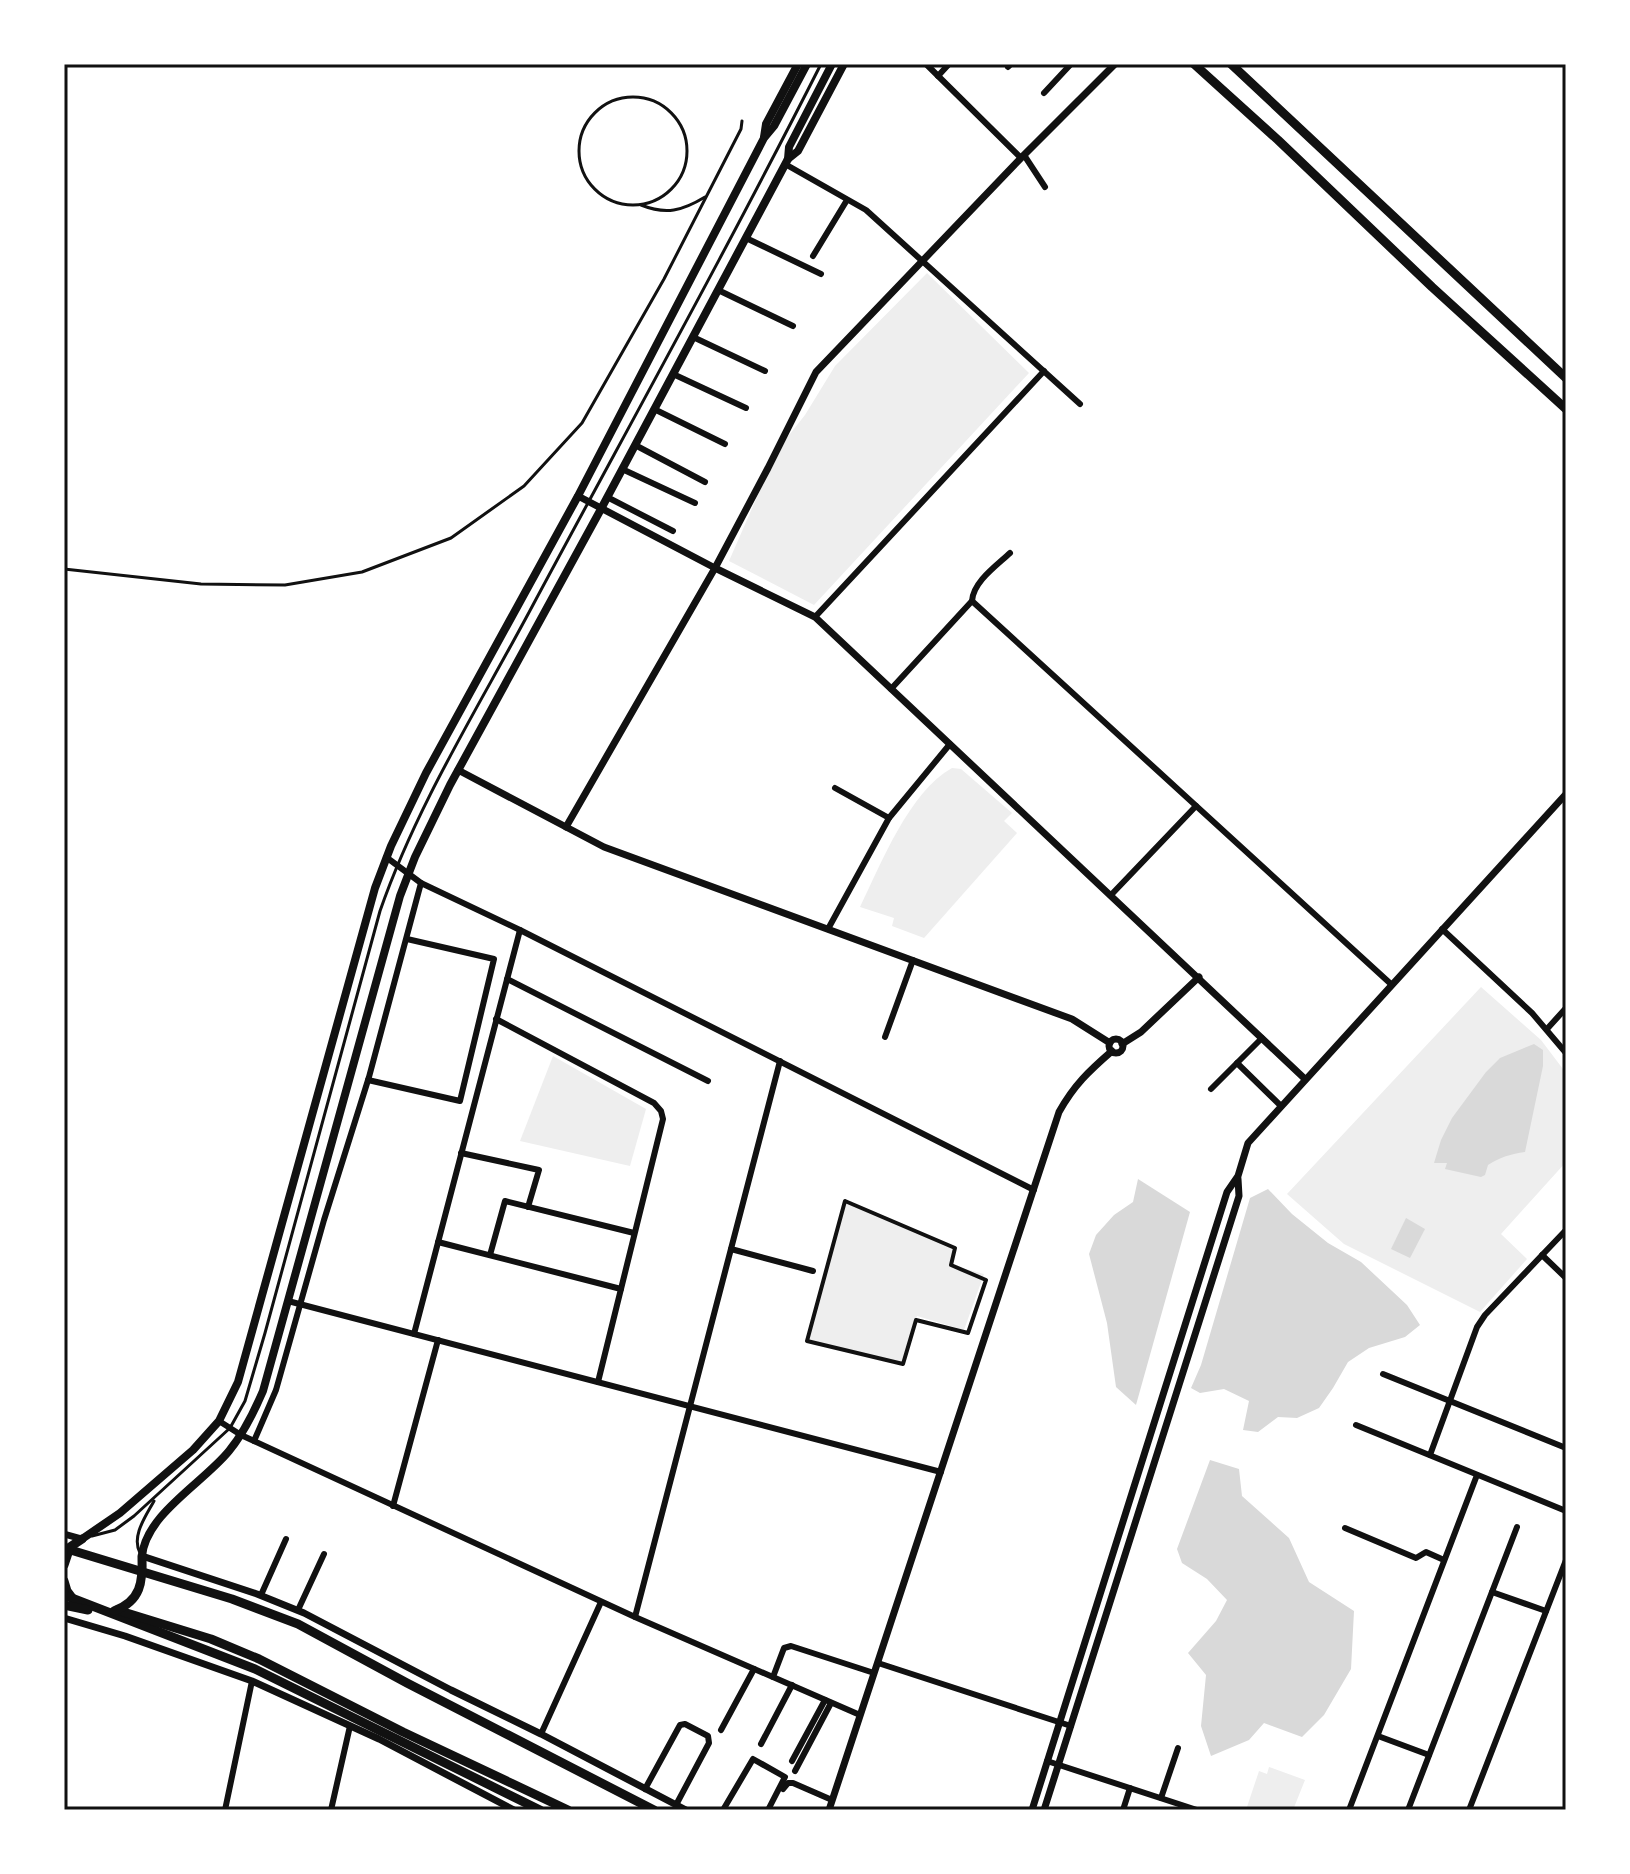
<svg xmlns="http://www.w3.org/2000/svg" width="1630" height="1874" font-family="Karla,sans-serif">
<style>
.green{fill:#eee}
.water{fill:#d9d9d9}
.lines{fill:none;stroke-linecap:round;stroke-linejoin:round}
.service{stroke:#111;stroke-width:3}
.pedestrian{stroke:#111;stroke-width:4}
.minor{stroke:#111;stroke-width:6}
.tertiary{stroke:#111;stroke-width:7}
.secondary{stroke:#111;stroke-width:8}
.primary{stroke:#111;stroke-width:9}
.neatline{fill:none;stroke:#111;stroke-width:3}
</style>
<rect width="100%" height="100%" fill="#fff"/>
<!-- green -->
<g class="green">
<path d="M927 273 1029 373 814 605 729 561 778 449 805 415 835 366Z"/>
<path d="M952 768 961 769 1012 813 1004 821 1017 833 924 938 892 926 894 918 860 907C881 864 909 792 952 768Z"/>
<path d="M1481 987 1541 1040 1566 1073V1162L1501 1234 1527 1259 1480 1312 1344 1244 1287 1194Z"/>
<path d="M553 1056 646 1109 630 1166 520 1141Z"/>
<path d="M845 1201 955 1248 951 1265 984 1274 964 1330 917 1316 903 1364 807 1341Z"/>
<path d="M1269 1767 1305 1780 1293 1810H1246L1259 1771 1267 1774Z"/>
</g>
<!-- water -->
<g class="water">
<path d="M1534 1044 1543 1050V1066L1525 1152C1511 1154 1500 1157 1488 1165L1485 1175 1481 1177 1445 1169 1447 1163H1434L1441 1140 1452 1118 1486 1072 1500 1058Z"/>
<path d="M1138 1179 1190 1212 1136 1405 1116 1387 1107 1323 1089 1254 1096 1235 1114 1215 1133 1202Z"/>
<path d="M1268 1189 1292 1214 1328 1243 1361 1262 1407 1305 1420 1325 1405 1337 1369 1348 1348 1362 1333 1388 1319 1408 1297 1418 1278 1417 1258 1432 1243 1430 1249 1401 1224 1389 1200 1393 1191 1388 1201 1365 1250 1198Z"/>
<path d="M1406 1218 1425 1229 1410 1258 1391 1249Z"/>
<path d="M1210 1460 1239 1469 1242 1496 1289 1538 1309 1582 1354 1611 1351 1669 1324 1715 1302 1737 1264 1723 1249 1740 1211 1756 1201 1726 1206 1675 1188 1653 1216 1621 1227 1600 1207 1579 1182 1563 1177 1549Z"/>
</g>
<g class="lines">
<!-- service -->
<g class="service">
<circle cx="633" cy="151" r="54"/>
<path d="M641 205C666 215 682 211 705 197"/>
<path d="M64 569 201 584 285 585 362 572 451 538 524 486 582 423 664 279 741 129 742 121"/>
<path d="M92 1536 115 1530 134 1516 230 1428 245 1401 265 1333 380 911C418 802 480 705 534 603 630 424 729 246 821 64"/>
<path d="M140 1553C131 1536 146 1516 154 1501"/>
</g>
<!-- pedestrian -->
<path class="pedestrian" d="M845 1201 955 1248 951 1265 986 1280 968 1333 916 1320 903 1364 807 1341Z"/>
<!-- minor -->
<g class="minor">
<path d="M926 64 1021 158"/>
<path d="M1008 67 1011 64"/>
<path d="M938 76 949 64"/>
<path d="M1044 93 1071 64"/>
<path d="M1024 155 1045 187"/>
<path d="M785 164 866 210 1080 404"/>
<path d="M746 238 821 274"/>
<path d="M813 256 847 200"/>
<path d="M718 290 793 326"/>
<path d="M693 337 765 371"/>
<path d="M673 374 746 408"/>
<path d="M654 409 725 444"/>
<path d="M635 445 705 482"/>
<path d="M622 469 695 503"/>
<path d="M607 497 673 531"/>
<path d="M972 601 1392 985"/>
<path d="M815 617 1044 371"/>
<path d="M891 689 972 601C973 582 996 566 1010 553"/>
<path d="M835 788 889 818"/>
<path d="M386 857 421 883 520 930 1034 1190"/>
<path d="M1111 895 1196 806"/>
<path d="M828 929 889 818 950 744"/>
<path d="M1442 929 1532 1013 1566 1053"/>
<path d="M507 979 708 1081"/>
<path d="M496 1019 654 1103 661 1111 663 1119 598 1382"/>
<path d="M1547 1029 1566 1008"/>
<path d="M885 1037 913 960"/>
<path d="M1237 1063 1281 1106"/>
<path d="M368 1080 460 1101 494 959 407 939"/>
<path d="M1211 1089 1262 1038"/>
<path d="M461 1153 539 1170 528 1207"/>
<path d="M438 1242 621 1289"/>
<path d="M731 1249 813 1271"/>
<path d="M490 1255 505 1201 634 1233"/>
<path d="M1542 1255 1566 1278"/>
<path d="M288 1301 941 1472"/>
<path d="M414 1334 520 930"/>
<path d="M1383 1374 1566 1448"/>
<path d="M219 1421 241 1435 635 1617 860 1715"/>
<path d="M1356 1425 1566 1511"/>
<path d="M254 1441 276 1390 324 1220 369 1077 421 883"/>
<path d="M1430 1455 1477 1327 1485 1315 1566 1230"/>
<path d="M393 1506 438 1340"/>
<path d="M1345 1528 1416 1558 1426 1552 1444 1560"/>
<path d="M1492 1592 1546 1611"/>
<path d="M261 1595 286 1539"/>
<path d="M298 1610 324 1554"/>
<path d="M635 1617 780 1061"/>
<path d="M878 1663 1071 1726"/>
<path d="M773 1677 784 1648 791 1646 874 1673"/>
<path d="M721 1730 754 1669"/>
<path d="M541 1734 601 1602"/>
<path d="M1378 1736 1429 1755"/>
<path d="M761 1744 792 1685"/>
<path d="M792 1761 825 1700"/>
<path d="M1047 1761 1197 1810"/>
<path d="M795 1771 831 1703"/>
<path d="M645 1789 680 1725 685 1724 708 1736 709 1743 676 1805"/>
<path d="M783 1789 788 1783H793L832 1800"/>
<path d="M1161 1798 1178 1748"/>
<path d="M225 1810 252 1681"/>
<path d="M331 1810 350 1726"/>
<path d="M723 1810 753 1759 785 1777 768 1810"/>
<path d="M1123 1810 1130 1788"/>
<path d="M1349 1810 1477 1475"/>
<path d="M1408 1810 1517 1527"/>
<path d="M1469 1810 1566 1560"/>
</g>
<!-- tertiary -->
<g class="tertiary">
<path d="M578 496 715 568 815 617 1305 1079"/>
<path d="M458 770 604 847 1072 1019 1110 1043"/>
<path d="M566 827 715 568 768 468 816 372 1021 158 1115 64"/>
<circle cx="1116" cy="1046" r="7"/>
<path d="M1122 1044 1141 1032 1199 977"/>
<path d="M64 1534 82 1539"/>
<path d="M142 1556 257 1594 304 1613 451 1690 541 1734 686 1810"/>
<path d="M64 1618 125 1636 252 1681 379 1739 514 1810"/>
<path d="M829 1810 1059 1112C1074 1085 1089 1071 1112 1051"/>
<path d="M1032 1810 1227 1192 1238 1176 1248 1143 1566 794"/>
<path d="M1044 1810 1239 1196 1238 1179"/>
</g>
<!-- secondary -->
<g class="secondary">
<path d="M764 137 766 124 798 64"/>
<path d="M788 159 798 151 844 64"/>
<path d="M82 1539 120 1513 193 1450 219 1421 238 1382 375 888 391 846 426 773 578 496 764 138 774 126 807 64"/>
<path d="M142 1556C146 1514 203 1483 229 1451 244 1433 254 1412 263 1391L400 896 415 857 450 785 601 509 788 159 789 147 832 64"/>
</g>
<!-- primary -->
<g class="primary">
<path d="M1194 64 1278 140 1432 287 1566 409"/>
<path d="M1231 64 1566 378"/>
<path d="M64 1548 232 1599 298 1624 407 1683 654 1810"/>
<path d="M64 1565 70 1547 82 1539"/>
<path d="M64 1581 67 1591 73 1599"/>
<path d="M64 1595 255 1669 540 1810"/>
<path d="M64 1605 88 1610"/>
<path d="M117 1610 211 1639 259 1659 403 1732 568 1810"/>
<path d="M114 1611C141 1601 143 1582 142 1556"/>
</g>
</g>
<!-- border -->
<rect width="1630" height="1874" fill="none" stroke="#ffffff" stroke-width="132"/>
<rect x="66" y="66" width="1498" height="1742" class="neatline"/>
</svg>
